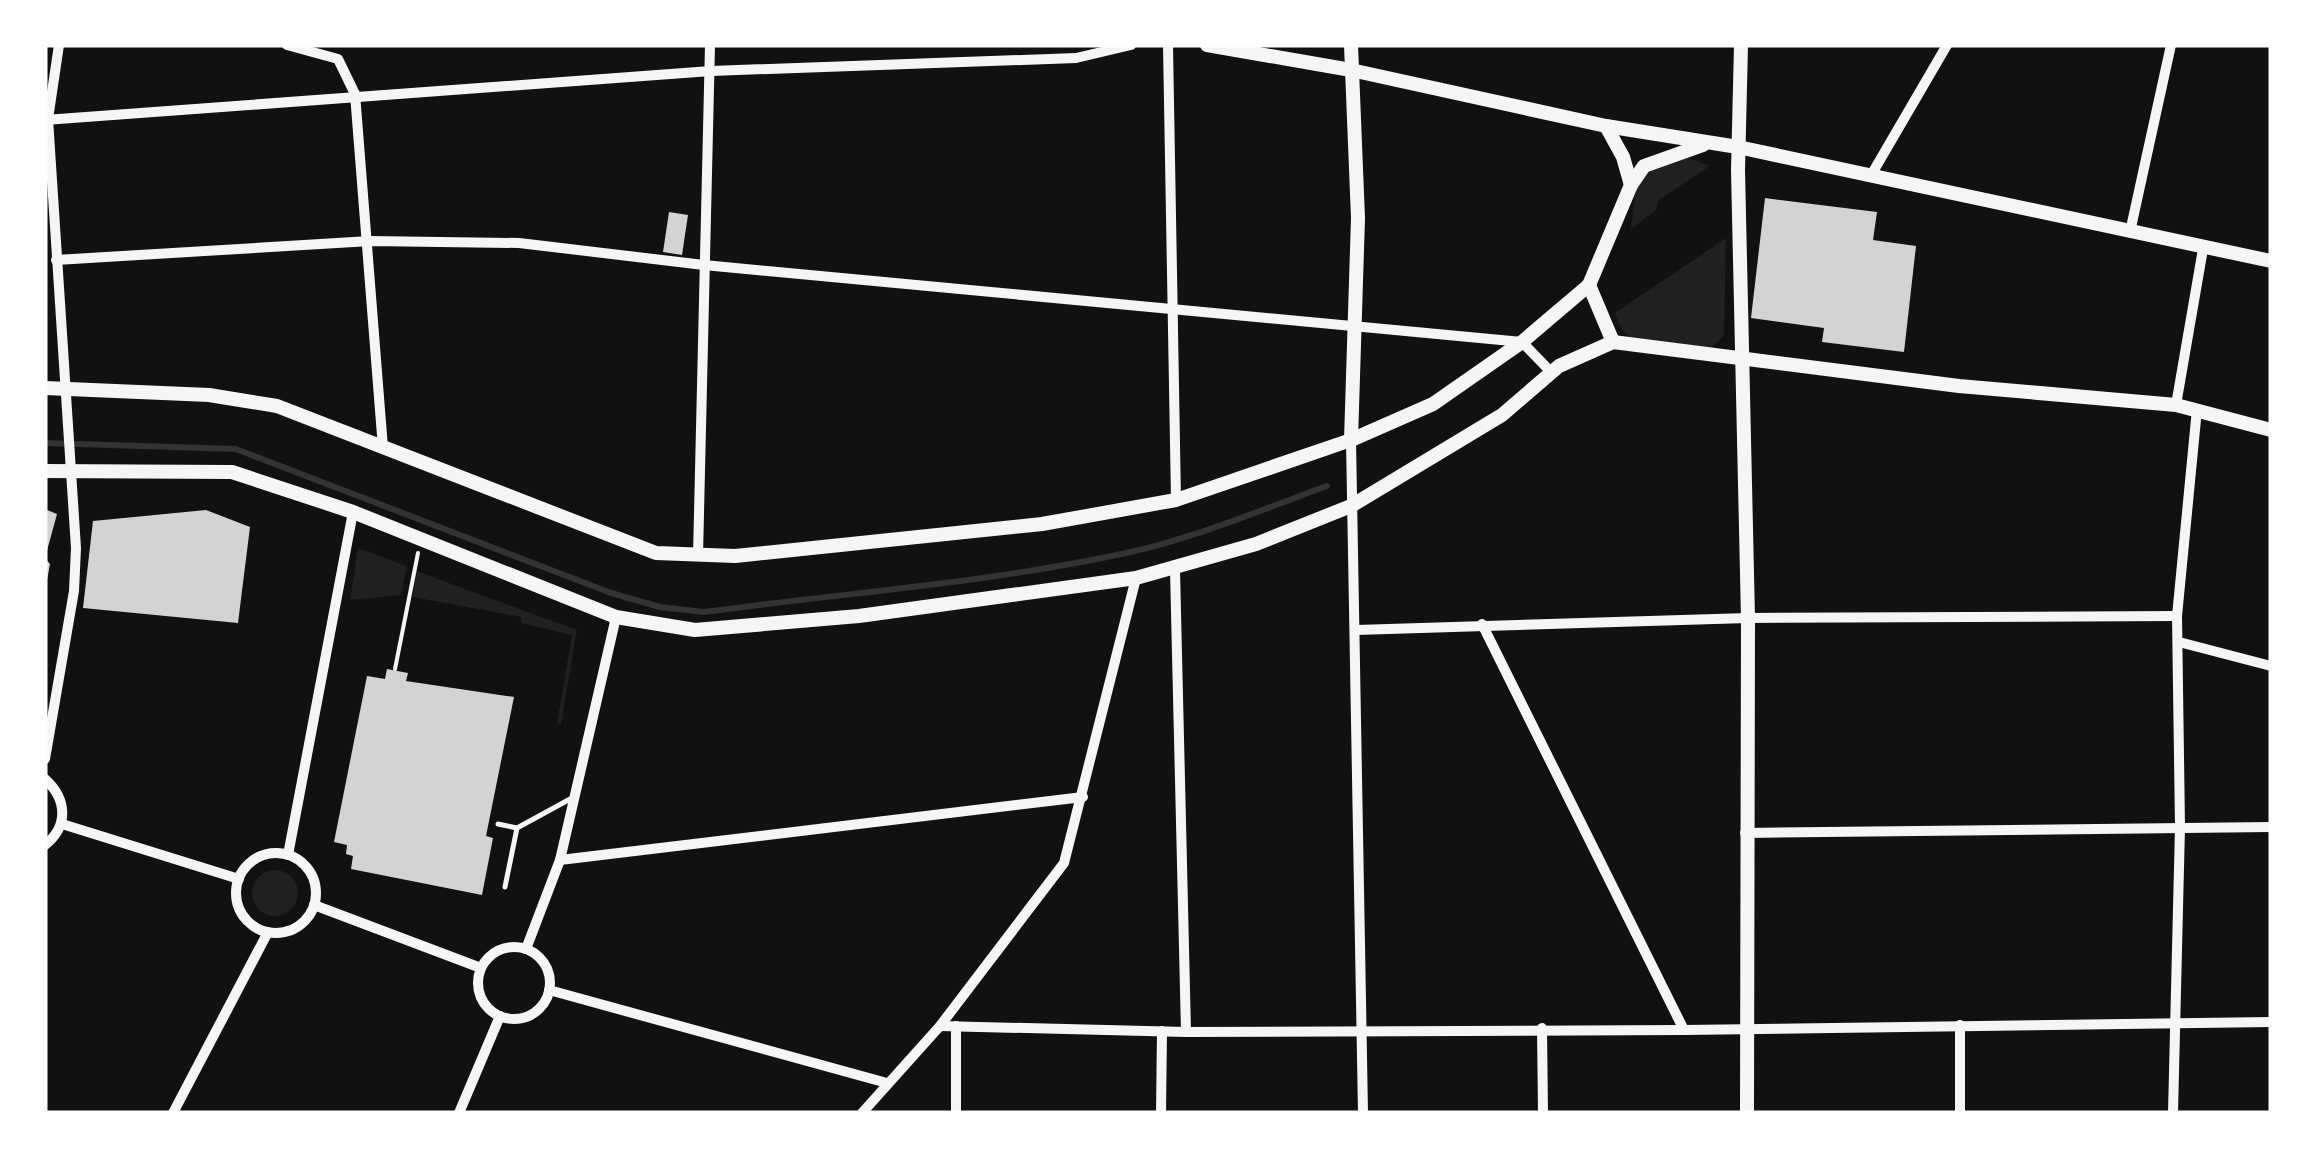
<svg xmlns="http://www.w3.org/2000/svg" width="2316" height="1158" font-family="'Work Sans',sans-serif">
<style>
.green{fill:#202020}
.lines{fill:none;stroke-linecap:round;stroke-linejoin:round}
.stream{stroke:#333;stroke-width:6}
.building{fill:#d3d3d3}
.path{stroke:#f5f5f5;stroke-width:4}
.service{stroke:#f5f5f5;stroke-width:5}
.minor{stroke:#f5f5f5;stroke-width:10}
.secondary{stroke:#f5f5f5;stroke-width:14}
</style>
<rect width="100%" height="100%" fill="#111"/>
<!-- green -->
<g class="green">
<path d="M1680 155 1710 166 1659 200 1657 209 1631 229C1639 177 1631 177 1680 155Z"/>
<path d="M1726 238 1724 336 1711 348C1670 346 1629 359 1615 313Z"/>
<path d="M358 548 407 566 401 595 350 600Z"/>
<path d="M416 571 577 630 561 724 557 723 572 635 521 623V617L413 597Z"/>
<circle cx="275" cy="893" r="23"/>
</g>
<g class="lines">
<!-- stream -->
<path class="stream" d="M45 443 236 449 611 593 660 607 704 612C844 593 988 583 1126 553 1195 538 1261 510 1327 486"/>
</g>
<!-- building -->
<g class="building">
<path d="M1765 198 1877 212 1873 240 1916 246 1904 352 1822 342 1824 328 1751 318Z"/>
<path d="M669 212 688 215 682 255 663 252Z"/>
<path d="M47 510 57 514 45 558 50 564 47 580 45 579V511Z"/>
<path d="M206 510 250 527 238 623 83 608 93 521Z"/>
<path d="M387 669 408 673 406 681 514 697 486 836 493 838 482 895 351 869 353 856 346 854 347 845 334 842 367 676 385 679Z"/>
</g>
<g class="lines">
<!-- path -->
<path class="path" d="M395 669 418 553"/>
<!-- service -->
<g class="service">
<path d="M498 824 517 828"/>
<path d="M505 887 517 828 572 798"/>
</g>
<!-- minor -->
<g class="minor">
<path d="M287 45 338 59 355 94 383 448"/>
<path d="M1168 45 1176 500"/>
<path d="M45 120 711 71 1076 58 1131 45"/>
<path d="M1870 177 1947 45"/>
<path d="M2130 232 2171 45"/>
<path d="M56 260 370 241 519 243 704 265 1522 342 1551 372"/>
<path d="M2176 405 2203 249"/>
<path d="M1351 440 1363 1113"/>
<path d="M698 556 710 45"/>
<path d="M1175 570 1186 1032"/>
<path d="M1482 624 1684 1030"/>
<path d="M1356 630 1748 618 2177 616"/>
<path d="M2179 642 2271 666"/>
<path d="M45 759 74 591 76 548 48 119 59 45"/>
<path d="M45 779C67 799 69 826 45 845"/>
<path d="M62 824 239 879"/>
<path d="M1745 833 2271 827"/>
<circle cx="276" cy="893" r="40"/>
<path d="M288 855 353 512"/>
<path d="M560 860 1083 797"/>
<path d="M314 905 481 968"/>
<circle cx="514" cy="983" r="36"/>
<path d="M526 949 560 860 616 617"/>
<path d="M549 990 887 1083"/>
<path d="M940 1026 1186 1032 1684 1030 2271 1022"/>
<path d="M956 1026V1113"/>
<path d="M1542 1028 1543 1113"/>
<path d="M173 1113 268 932"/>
<path d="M459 1113 500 1016"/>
<path d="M862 1113 940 1026 1064 863 1136 578"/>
<path d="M1161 1113 1162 1031"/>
<path d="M1960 1113V1025"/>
<path d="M2173 1113 2180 827 2177 616 2197 409"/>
</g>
<!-- secondary -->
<g class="secondary">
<path d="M1207 45 1351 70 1606 126 1738 147 2271 261"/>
<path d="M1351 45 1358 218 1351 440"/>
<path d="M1741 45 1738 170 1748 618 1747 1113"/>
<path d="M1606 126 1623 157 1631 185"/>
<path d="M1589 285 1613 342"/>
<path d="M45 388 209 395 277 406 656 553 735 556 1042 524 1176 500 1351 440 1433 404 1522 342 1589 285 1631 185 1644 166 1703 145"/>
<path d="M45 471 232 472 353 512 616 617 695 630 859 616 1136 578 1256 544 1351 506 1502 415 1559 366 1613 342 1959 386 2176 405 2271 430"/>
</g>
</g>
<!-- border -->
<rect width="2316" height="1158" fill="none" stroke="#ffffff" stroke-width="95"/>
</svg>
